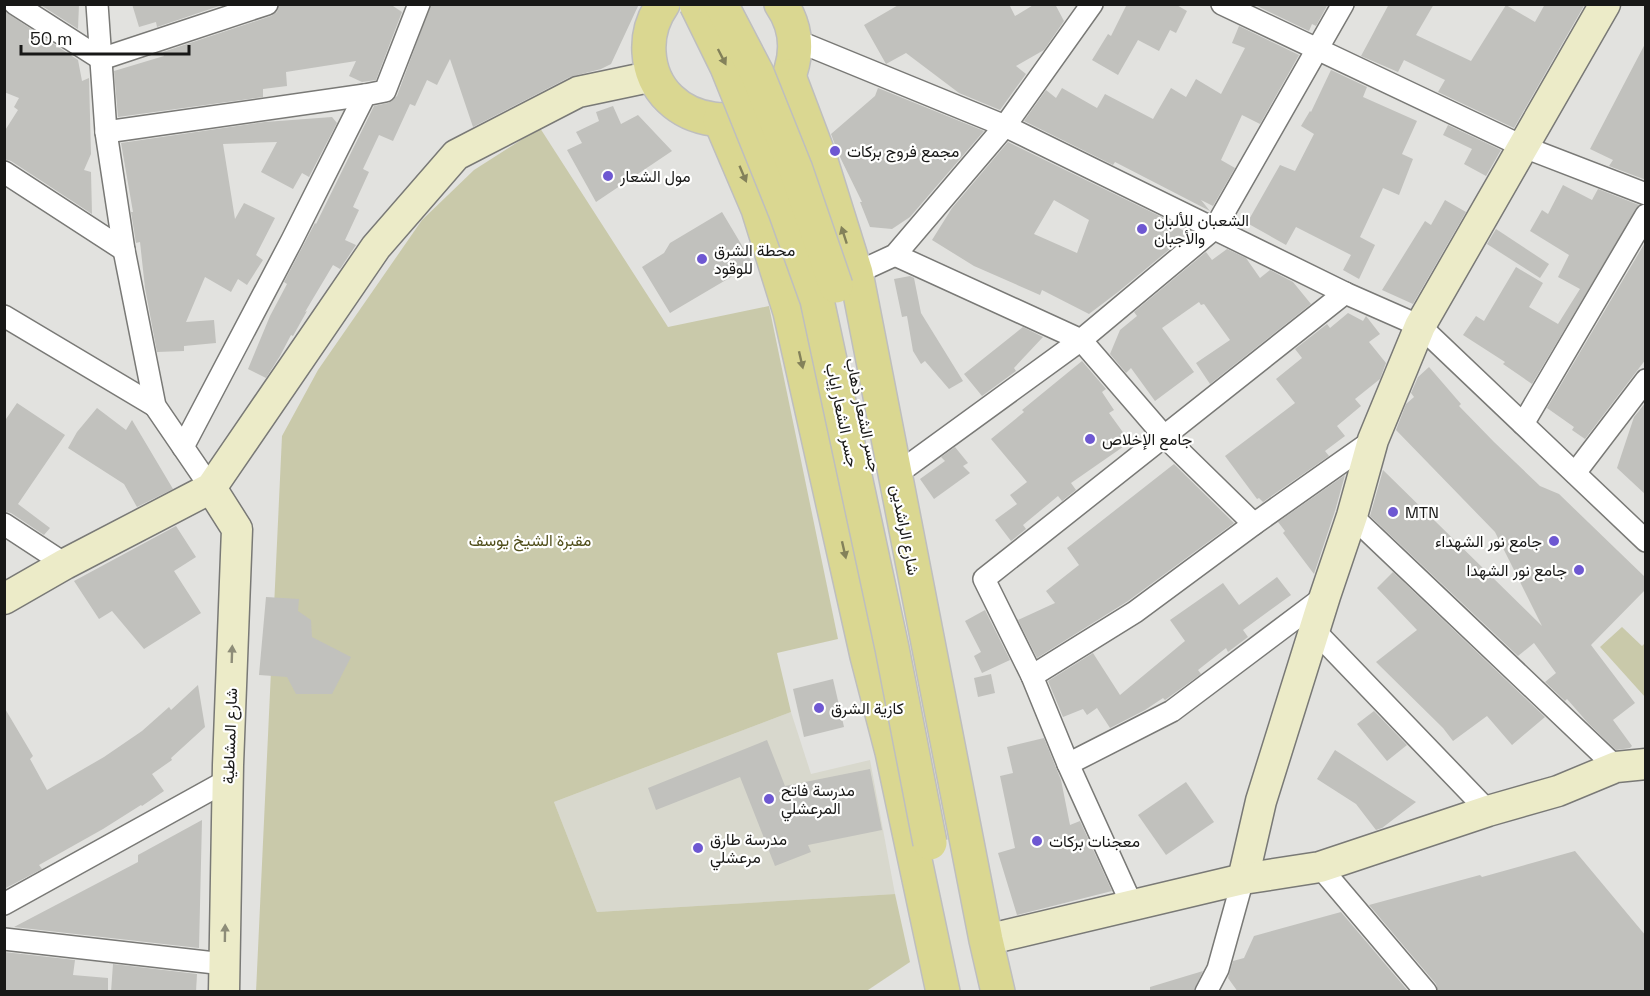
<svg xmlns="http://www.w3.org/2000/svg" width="1650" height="996" font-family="'Space Grotesk',Vazirmatn,sans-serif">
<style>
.built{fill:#d8d8cd}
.green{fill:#c9c9aa}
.building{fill:#c1c1bd;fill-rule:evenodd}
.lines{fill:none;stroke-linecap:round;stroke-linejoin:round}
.street-casing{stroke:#797976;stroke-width:24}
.secondary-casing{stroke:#797976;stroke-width:33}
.primary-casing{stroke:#bebebe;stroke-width:36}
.street{stroke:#fff;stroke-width:21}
.secondary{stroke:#ecebc8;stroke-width:30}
.primary{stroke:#dad791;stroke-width:33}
.primary-bridge-casing{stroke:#bebebe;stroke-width:36;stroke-linecap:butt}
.primary-bridge{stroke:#dad791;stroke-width:33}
.oneway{fill:#83815a}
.oneway2{fill:#8d8c78}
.poi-dot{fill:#6e58d2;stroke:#fffffe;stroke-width:2}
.labels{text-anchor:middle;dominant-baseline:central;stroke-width:4.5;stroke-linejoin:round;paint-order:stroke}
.poi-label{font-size:16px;fill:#181817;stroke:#fffffe;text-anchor:start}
.street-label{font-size:16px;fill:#181817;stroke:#fffffe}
.park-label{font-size:16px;fill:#504e1a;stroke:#fffffe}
</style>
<rect width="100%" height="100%" fill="#e2e2df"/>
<!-- built -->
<path class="built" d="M791 712 811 774 870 760 895 894 597 912 554 802Z"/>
<!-- green -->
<g class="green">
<path d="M540 128 668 327 769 306 838 639 777 653 791 712 554 802 597 912 895 894 910 962 865 992H256L282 436 318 370 422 220 474 170Z"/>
<path d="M1622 627 1642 646 1645 643V697L1600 647Z"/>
</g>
<!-- building -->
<g class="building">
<path d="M39 4H79L78 29Z"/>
<path d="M132 4H225L157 27 156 22 139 27Z"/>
<path d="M279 4H390L402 12 376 80 362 82 349 76 356 61 286 72 287 86 263 89V97L118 117 114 71 164 56 163 52 271 16 277 12Z"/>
<path d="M431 4H639L611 64 601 69 570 77 473 127 450 59 437 85 427 80 415 106 410 104 393 141 379 135 363 169 369 172 353 207 359 210 345 240 356 245 340 269 333 265 305 312 307 311 293 336 291 335 280 356 266 378 248 369 270 316 287 284 284 282 315 223 316 224 374 106 388 103 397 96Z"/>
<path d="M900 4H1009L1015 16 1035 4H1055L1064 21 1044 50 1016 66 1026 74 1000 110 959 93 906 53 886 64 864 25Z"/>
<path d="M1127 4H1175L1187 11 1176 33 1170 30 1159 51 1138 40 1118 75 1092 60 1108 34 1111 36Z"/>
<path d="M1253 4H1328L1316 26 1312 24 1309 31Z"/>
<path d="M1389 4H1434L1416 35 1471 61 1506 5 1535 22 1545 4H1585L1514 128 1438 92 1445 80 1404 60 1398 72 1361 56Z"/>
<path d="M4 11 78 60 82 81 89 78 91 154 84 170 91 172 92 214 11 161 4 159V132L18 110 14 107 19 98 4 92Z"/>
<path d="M1239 26 1299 55 1260 124 1242 115 1221 160 1235 168 1213 206 1201 200 1210 211 1115 162 1113 165 1024 121 1046 90 1056 98 1062 88 1097 108 1105 94 1153 119 1171 88 1186 97 1196 79 1221 94 1245 48 1232 43Z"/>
<path d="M1646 42V180L1609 166 1613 160 1590 149Z"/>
<path d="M1331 70 1367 87 1363 97 1417 121 1402 154 1413 159 1399 195 1383 188 1360 237 1375 245 1359 279 1343 270 1351 255 1296 227 1286 245 1247 223 1280 165 1295 171 1314 134 1301 126 1310 111 1311 112Z"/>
<path d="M878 88 984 131 910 217 892 229 870 227 860 202H862L838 153 831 134 875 96Z"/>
<path d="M613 106 621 124 638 115 672 151 596 202 567 150 582 143 576 132 599 121 596 112Z"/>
<path d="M332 117 337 123 309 177 302 173 293 189 261 172 277 142 223 144 235 219 244 203 275 218 256 255 263 260 247 285 238 279 231 292 205 277 186 322 214 320 216 343 184 346V351L157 352 145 288 140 242 136 243 131 212H133L121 143 265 122Z"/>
<path d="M1448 125 1501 150 1486 176 1464 164 1472 149 1443 135Z"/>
<path d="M1008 142 1168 220 1188 234 1118 292 1089 314 1042 290 1040 295 974 266 932 240 952 208ZM1054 200 1089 220 1077 253 1034 234Z"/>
<path d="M1563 185 1592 200 1598 189 1639 205 1532 384 1503 364 1505 362 1463 335 1476 316 1484 321 1516 267 1543 283 1529 307 1558 324 1580 289 1558 277 1569 255 1530 231 1542 210 1548 214Z"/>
<path d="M1445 200 1466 212 1413 304 1382 290 1425 221 1431 225Z"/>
<path d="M722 212 753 264 670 313 642 267 664 253 670 243Z"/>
<path d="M1496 229 1549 264 1540 278 1487 244Z"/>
<path d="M1646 241V359L1585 439 1572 430 1574 427 1547 408Z"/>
<path d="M1227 249 1246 258 1260 278 1270 270 1293 282 1311 304 1210 384 1196 363 1230 340 1204 304 1201 305 1199 302 1162 328 1194 372 1155 401 1131 368 1126 373 1110 354 1120 330 1137 316 1134 312 1206 252 1212 260Z"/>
<path d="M910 276 914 278 921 313 963 381 949 389 925 361 921 364 913 351 907 316 902 317 894 279Z"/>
<path d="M1348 313 1363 321 1366 316 1380 334 1369 342 1386 363 1380 379 1355 399 1361 406 1337 426 1345 436 1325 451 1329 456 1263 502 1259 498 1257 499 1225 456 1295 403 1276 379 1302 358 1295 349 1327 324 1330 328Z"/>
<path d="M1023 327 1043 337 1014 368 1016 371 982 396 964 374Z"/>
<path d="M1082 361 1106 389 1102 392 1114 410 1109 413 1130 442 1071 483 1076 490 1062 501 1058 496 1023 525 1026 529 1011 541 995 520 1017 504 1010 495 1027 482 991 439 1024 412 1022 410Z"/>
<path d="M1429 367 1461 404 1459 406 1494 442 1540 486 1559 494 1646 578V589L1591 645 1635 703 1613 720 1632 746 1630 748 1616 750 1588 723 1567 699 1565 701 1545 682 1556 673 1534 643 1518 656 1370 516 1383 470 1542 626 1495 532 1396 430 1406 404 1414 397 1411 393 1418 377Z"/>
<path d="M1646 402V495L1617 468 1634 417Z"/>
<path d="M17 403 65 435 18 504 50 528 44 535 11 513 4 511V422Z"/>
<path d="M97 408 126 430 132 420 173 489 137 507 124 484 68 448 77 432Z"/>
<path d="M955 447 968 463 963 466 970 473 934 499 920 479 945 461 941 457Z"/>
<path d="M1174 464 1234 523 1128 601 1037 658 1018 620 1055 603 1046 591 1079 565 1067 548Z"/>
<path d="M1345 475 1335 511 1314 574 1283 533 1285 531 1278 522Z"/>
<path d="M176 526 196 557 174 571 201 613 144 649 112 611 99 619 74 581Z"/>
<path d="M1393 572 1545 717 1512 745 1487 716 1453 741 1443 728 1376 662 1417 630 1377 588Z"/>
<path d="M1277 577 1291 595 1243 630 1248 637 1228 652 1226 648 1198 670 1201 674 1165 700 1163 698 1145 710 1110 728 1097 708 1087 715 1083 709 1063 717 1048 681 1093 653 1120 695 1185 641 1170 620 1223 583 1239 605Z"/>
<path d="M266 597 299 599 298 611 311 620 312 637 351 657 332 694H296L287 677 259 675Z"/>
<path d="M985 610 1010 660 982 673 974 656 981 652 965 621Z"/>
<path d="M991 674 995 693 978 697 974 678Z"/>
<path d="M833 679 844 727 804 737 793 689Z"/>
<path d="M198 685 205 727 171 758 172 760 152 774 164 791 142 806 141 805 103 829 39 865 42 869 4 889V707L33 756 30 759 47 790 104 757 142 731 169 707 171 710Z"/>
<path d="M1374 711 1407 745 1387 761 1357 724Z"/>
<path d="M1044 738 1061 780 1070 825 1080 821 1112 891 1017 915 998 853 1015 848 1000 776 1013 773 1007 747Z"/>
<path d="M767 740 785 786 870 769 882 830 808 845 811 852 775 866 740 777 656 810 648 788Z"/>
<path d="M1335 750 1416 802 1382 828 1376 830 1356 804 1317 779Z"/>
<path d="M1186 782 1214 822 1166 855 1138 815Z"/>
<path d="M202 820 199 948 14 927 138 862V855Z"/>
<path d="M1575 851 1646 936V992H1438L1436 984 1369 905 1480 875 1482 877Z"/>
<path d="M1341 912 1409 992H1238L1228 978 1233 961 1244 958 1254 936Z"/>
<path d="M4 952 75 960 73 975 108 978V992H4Z"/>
<path d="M113 964 197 974 196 992H111Z"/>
<path d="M1203 971 1193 992H1150V987Z"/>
</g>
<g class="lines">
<!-- street casing -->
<g class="street-casing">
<g id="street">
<path d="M15 4 101 59 267 4"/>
<path d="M97 4 106 132 124 250 155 406 211 488"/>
<path d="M1222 4 1524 147 1646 194"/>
<path d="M795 40 1005 126 1345 293 1420 326 1646 541"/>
<path d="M106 132 365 95"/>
<path d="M4 172 124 250"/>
<path d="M895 255 1081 340 1164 436 1254 524"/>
<path d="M856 273 895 255 1005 126 1092 4"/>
<path d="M4 316 155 406"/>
<path d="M1523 424 1646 215"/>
<path d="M183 447 292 240 365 95 385 91 419 4"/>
<path d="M1575 473 1646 380"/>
<path d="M894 476 1081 340 1215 228 1343 4"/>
<path d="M1352 516 1616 767"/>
<path d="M4 524 65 564"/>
<path d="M1314 630 1488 811"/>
<path d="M1032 676 1135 612 1254 524 1373 440"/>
<path d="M1068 764 1172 711 1325 596"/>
<path d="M1320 867 1426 992"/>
<path d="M4 904 228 780"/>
<path d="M1132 905 1068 764 1032 676 984 579 1345 293"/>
<path d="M4 939 224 964"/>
<path d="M1206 992 1218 969 1243 879"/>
</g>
</g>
<!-- secondary casing -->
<g class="secondary-casing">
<g id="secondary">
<path d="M211 488 237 529 228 765 224 992"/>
<path d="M4 599 65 564 211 488 376 247 456 155 578 92 654 76"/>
<path d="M1243 879 1261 801 1325 596 1352 516 1373 440 1420 326 1605 4"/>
<path d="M986 940 1243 879 1320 867 1488 811 1558 791 1616 767 1646 764"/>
</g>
</g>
<!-- primary casing -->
<g class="primary-casing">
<g id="primary">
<path d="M663 4C653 18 648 35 649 52 653 131 769 146 791 70 798 47 795 24 781 4"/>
<path d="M789 76 820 158 856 273 986 940 998 992"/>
<path d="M720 120 758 209 790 312 867 656 892 752 943 992"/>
</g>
</g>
<!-- street -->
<use href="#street" class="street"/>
<!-- secondary -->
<use href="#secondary" class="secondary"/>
<!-- primary -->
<use href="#primary" class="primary"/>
<!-- primary-bridge casing -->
<g class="primary-bridge-casing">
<g id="primary-bridge">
<path d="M696 4 727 67 785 211 817 300 892 648 930 843"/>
<path d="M721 4 757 73 796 170 836 286"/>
</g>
</g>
<!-- primary-bridge -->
<use href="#primary-bridge" class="primary-bridge"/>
</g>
<!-- one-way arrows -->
<defs><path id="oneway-solid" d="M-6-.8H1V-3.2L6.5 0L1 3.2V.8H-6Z" transform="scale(1.5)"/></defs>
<g class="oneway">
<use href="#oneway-solid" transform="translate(722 57) rotate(63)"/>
<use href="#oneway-solid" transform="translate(743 174) rotate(67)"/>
<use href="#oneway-solid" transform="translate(844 235) rotate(-108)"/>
<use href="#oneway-solid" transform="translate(801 360) rotate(77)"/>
<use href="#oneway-solid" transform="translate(844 550) rotate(77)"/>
</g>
<g class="oneway2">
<use href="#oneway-solid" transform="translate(232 654) rotate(-88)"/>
<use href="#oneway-solid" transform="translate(225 933) rotate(-89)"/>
</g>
<!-- markers -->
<g class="poi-dot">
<circle cx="835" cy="151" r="6"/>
<circle cx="608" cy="176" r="6"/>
<circle cx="1142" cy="229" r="6"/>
<circle cx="702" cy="259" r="6"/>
<circle cx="1090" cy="439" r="6"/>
<circle cx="1393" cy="512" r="6"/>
<circle cx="1554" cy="541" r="6"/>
<circle cx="1579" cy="570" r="6"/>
<circle cx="819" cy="708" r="6"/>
<circle cx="769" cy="799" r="6"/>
<circle cx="1037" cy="841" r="6"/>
<circle cx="698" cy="848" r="6"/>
</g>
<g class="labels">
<!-- poi labels -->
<g class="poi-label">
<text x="847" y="151">مجمع فروج بركات</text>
<text x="620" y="176">مول الشعار</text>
<text x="1154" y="220">الشعبان للألبان<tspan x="1154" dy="18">والأجبان</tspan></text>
<text x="714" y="250">محطة الشرق<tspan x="714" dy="18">للوقود</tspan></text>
<text x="1102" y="439">جامع الإخلاص</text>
<text x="1405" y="512">MTN</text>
<text x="1542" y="541" text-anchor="end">جامع نور الشهداء</text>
<text x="1567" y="570" text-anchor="end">جامع نور الشهدا</text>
<text x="831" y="708">كازية الشرق</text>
<text x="781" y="790">مدرسة فاتح<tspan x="781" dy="18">المرعشلي</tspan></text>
<text x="710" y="839">مدرسة طارق<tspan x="710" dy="18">مرعشلي</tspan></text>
<text x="1049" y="841">معجنات بركات</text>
</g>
<!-- street labels -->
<g class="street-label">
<text transform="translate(842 415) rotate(78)">جسر الشعار إياب</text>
<text transform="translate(863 415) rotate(78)">جسر الشعار ذهاب</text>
<text transform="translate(905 530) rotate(79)">شارع الراشدين</text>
<text transform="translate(230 736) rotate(-88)">شارع المشاطية</text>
</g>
<!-- park labels -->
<g class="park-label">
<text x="530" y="540">مقبرة الشيخ يوسف</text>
</g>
</g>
<!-- border -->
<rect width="1650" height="996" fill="none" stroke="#181817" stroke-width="12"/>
<!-- scale -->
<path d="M21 45v9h168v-9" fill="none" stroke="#181817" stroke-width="3"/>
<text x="30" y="45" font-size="18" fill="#181817" stroke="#fffffe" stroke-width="4.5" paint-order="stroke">50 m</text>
</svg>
